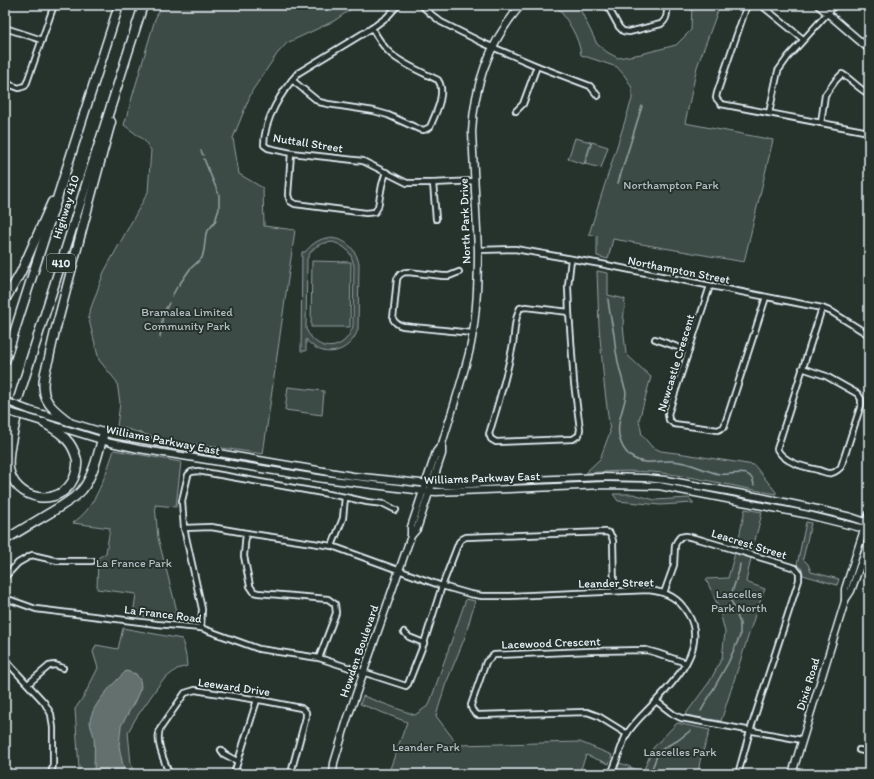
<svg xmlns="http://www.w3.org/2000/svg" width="874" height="779" font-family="Itim,sans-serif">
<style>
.green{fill:#3e4b47;stroke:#939ea0;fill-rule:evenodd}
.water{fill:#636f6d;stroke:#98a3a5}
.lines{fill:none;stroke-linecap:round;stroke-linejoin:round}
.stream{stroke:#98a3a5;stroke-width:1.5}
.street-casing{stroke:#e8f1f8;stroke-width:8}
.secondary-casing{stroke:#e8f1f8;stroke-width:9}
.highway-casing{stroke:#e8f1f8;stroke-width:11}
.street{stroke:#26332d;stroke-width:4.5}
.secondary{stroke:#26332d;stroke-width:6}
.highway{stroke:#26332d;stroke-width:8}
.secondary-bridge-casing{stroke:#e8f1f8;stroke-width:9;stroke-linecap:butt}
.secondary-bridge{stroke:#26332d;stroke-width:6}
.labels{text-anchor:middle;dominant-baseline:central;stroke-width:4;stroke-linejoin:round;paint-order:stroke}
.shield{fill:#26332d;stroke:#aeb8bb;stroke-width:1}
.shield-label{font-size:11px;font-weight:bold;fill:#e8f1f8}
.street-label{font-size:12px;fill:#e8f1f8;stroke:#26332d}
.park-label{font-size:12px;fill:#b5bfc3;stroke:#26332d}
</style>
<rect width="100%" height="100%" fill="#26332d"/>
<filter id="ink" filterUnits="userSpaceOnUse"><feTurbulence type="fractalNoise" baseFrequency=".025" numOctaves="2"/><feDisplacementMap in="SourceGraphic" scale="8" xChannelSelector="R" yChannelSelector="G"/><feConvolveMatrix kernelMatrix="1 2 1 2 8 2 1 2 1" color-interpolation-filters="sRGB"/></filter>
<g filter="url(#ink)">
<!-- green -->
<g class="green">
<path d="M162 5H357L334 21 287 43 277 54 252 91 233 138 239 174 263 188 264 226 295 230 263 454 161 439 117 426 120 403 117 382 99 360 88 316 104 272 148 192 151 150 144 140 124 125 155 19Z"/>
<path d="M556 5H578L597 44 607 52 618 58 641 54 676 45 691 30 692 5H720L697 67 685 123 773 140 744 262 613 239 608 259 597 256V236L589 234 632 99V88L625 76 617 67 581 55C579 36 567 20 556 5Z"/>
<path d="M575 138 591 142 584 164 568 159Z"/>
<path d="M592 142 608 147 601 168 585 164Z"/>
<path d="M326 238C345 238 354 246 359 263L358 329C352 349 330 359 313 346 310 344 308 342 306 339V351H301L302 252H305C311 245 317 240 326 238ZM333 242C347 247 351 252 354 266L353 326C345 352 318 354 306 329L307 259C313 246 319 243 333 242Z"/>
<path d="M312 261 351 262 350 327H311Z"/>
<path d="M597 271 608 273V295L625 299 623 325 626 354 651 377 639 420 642 435 652 447 661 451 684 454 754 465 776 492V494C740 488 706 479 670 474 642 470 614 471 585 473L600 459 610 432 604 383 599 326Z"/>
<path d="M288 387 324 391 322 415 285 410Z"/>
<path d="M114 450 181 462 176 507 155 505 158 538 176 607 174 619 133 615 136 594 97 589 98 558 106 553 110 528 73 523C78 519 83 515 87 510 100 492 107 471 114 450Z"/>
<path d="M613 494H633L655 500 689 498 694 503 660 505 618 501Z"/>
<path d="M745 509 762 512 761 517 752 552 737 547Z"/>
<path d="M806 522 811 523 803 559 808 564 811 572 839 579 837 585 803 575 802 569 797 565Z"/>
<path d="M735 553 751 558 746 582 765 589 756 612 721 721 685 715 710 681 722 658 725 632 719 608 706 579 728 578Z"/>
<path d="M466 599 475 601 465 637 445 686 436 716 458 745 580 742 612 755 609 764 586 755 579 774H388L407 722 360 704 363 696 412 714 415 715 429 705Z"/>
<path d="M123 628 182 639 186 656 187 666 177 669 161 682 136 718 128 732 131 764 134 774H78L79 769 75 709 84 696 98 668 93 652 96 645 118 649Z"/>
<path d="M677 723 710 730 700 761 698 774H627L617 770 620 763 643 772 653 748Z"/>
</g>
<!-- water -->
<path class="water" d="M126 671 136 674 140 680 141 687 135 701 121 726 119 746 123 766 124 774H93L94 771C94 760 95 748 94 737 93 732 90 726 90 722 91 705 115 682 126 671Z"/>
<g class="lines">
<!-- stream -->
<g class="stream">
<path d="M201 151 203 155"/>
<path d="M618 183 642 106"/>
<path d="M179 285 190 269 202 258 204 250 206 233 215 222 217 215 219 209V195L204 159"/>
<path d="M172 296 177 287"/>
<path d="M608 299C609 311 612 323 614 335 615 342 615 349 617 356 618 365 621 374 623 382 624 386 626 390 626 394 625 404 620 414 619 424 617 437 622 451 633 458 646 466 658 460 672 461 690 462 702 470 719 474 731 476 752 466 754 485"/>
<path d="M160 337 163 314 169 303"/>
<path d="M701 711 728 663 740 636V623L730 598 739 571 740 564"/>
<path d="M650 774 658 753 665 747 677 741 690 731"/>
</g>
<!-- street casing -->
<g class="street-casing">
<g id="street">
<path d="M398 5 387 17 372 28 298 73C282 91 264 119 264 145L268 148 291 153 363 161 407 183H433L475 181"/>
<path d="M421 5 431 14 441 22 483 43 537 66 590 86 598 96"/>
<path d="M607 5 619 27 623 31 629 32 661 24C668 19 667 12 667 5"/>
<path d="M747 5 717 93 716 98 721 104 869 132"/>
<path d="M761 5 803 39"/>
<path d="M5 28 42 40"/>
<path d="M292 80 319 102 328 104 374 111 388 115 419 129 424 130 430 127C435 115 447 92 438 80 424 73 402 64 391 54 383 47 377 37 372 28"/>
<path d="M5 83 19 88 25 86 27 82 54 5"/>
<path d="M516 111 523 104 537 66"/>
<path d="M769 113 778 71 788 57 835 5"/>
<path d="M821 123 825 95 836 80 842 74C852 80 859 89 869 94"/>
<path d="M5 147V148"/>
<path d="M291 153 288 195 290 201 295 204 366 213 375 212 378 207 382 185 386 172"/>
<path d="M433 183 436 219"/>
<path d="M478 250 515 249 601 264 822 308 832 312 869 335"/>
<path d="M459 272 449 276H443L408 272C403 272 399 274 397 279L393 319C395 323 398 325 403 326L472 333"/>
<path d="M710 286 668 414 669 420 674 424 718 430 724 427 766 297"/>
<path d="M569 312 526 307 520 308C514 319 515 332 513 344 507 375 498 405 489 434L491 439 496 442 573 439 579 435 580 429 574 383 569 312 568 286 571 259"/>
<path d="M655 339 689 351"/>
<path d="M802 368 826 376 858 394 861 399V405L841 467C838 470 835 473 831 473 827 474 822 471 818 470 805 467 784 463 777 449L822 308"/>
<path d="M184 528 211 527 246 533 332 546 442 586 470 594 482 596H509L648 590C667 592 679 598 688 614 708 646 676 680 655 702 646 712 634 722 627 734 624 738 623 744 621 748 618 757 615 765 611 774"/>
<path d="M246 533 244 556 250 586 254 592 258 593 328 599 335 604 336 613 319 658"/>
<path d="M332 546 343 518 345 497"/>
<path d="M5 577 18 563 32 555 58 561H92"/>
<path d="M664 593 674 565 675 545 677 541 680 537 686 536 702 540 736 550 795 568 799 573V580L750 731 738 774"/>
<path d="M5 598 36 609 157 624 201 628 259 649 319 658 406 686 408 684 424 643 442 586 459 542 462 539 466 537 606 532 609 533 612 537 613 541 614 591"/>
<path d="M201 628 202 609 184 528 182 501 188 475 191 472 198 471 345 497 367 502 384 504 396 510"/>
<path d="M404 632 409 637 424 643"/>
<path d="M5 661 7 662 44 702 51 714 53 728V765L51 774"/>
<path d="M28 684 49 666 55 665 63 668"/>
<path d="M656 701 673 714 681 718 802 740"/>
<path d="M627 734 598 716 587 712 478 715C474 712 471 711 471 705L486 662 494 655 590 651 646 650 657 653 686 663"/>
<path d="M221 750 224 754 237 761"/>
<path d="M859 750 869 752"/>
<path d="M169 774C165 761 155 743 160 729L185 693 195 690 265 701 301 708 306 712V717L293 765 291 774"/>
<path d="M234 774 257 700"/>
</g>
</g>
<!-- secondary casing -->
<g class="secondary-casing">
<g id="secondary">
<path d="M818 5 869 49"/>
<path d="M29 410 113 435 353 476 440 485H457L530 480 603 477 645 478 666 480 760 497 817 509 851 517 869 523"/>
<path d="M26 417 111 443 139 449 324 479 423 491 436 492 605 485 659 486 804 514 869 530"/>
<path d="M411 536 417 529 442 454V444C451 414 461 384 469 353 477 320 478 284 478 250L472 132C474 85 490 41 521 5"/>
<path d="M845 600 851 591 869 541"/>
<path d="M333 774 334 763 347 720 411 536V527L436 452 442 444"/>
<path d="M792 774 845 601V589L869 514"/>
</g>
</g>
<!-- highway casing -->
<g class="highway-casing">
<g id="highway">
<path d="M5 300 21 272 52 202"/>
<path d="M5 361 119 5"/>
<path d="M16 420C13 435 7 452 9 468 14 501 60 509 74 478 76 472 78 467 77 460 75 452 72 445 66 439 60 432 52 428 44 423"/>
<path d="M68 421C58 413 45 404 44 391 42 380 46 368 49 358 52 344 55 330 59 317 76 252 93 187 111 122"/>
<path d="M5 440 143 5"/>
<path d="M5 540C22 529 40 519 58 508 66 503 75 498 82 490 94 475 99 450 104 432"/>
</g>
</g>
<!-- street -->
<use href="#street" class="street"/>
<!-- secondary -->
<use href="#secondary" class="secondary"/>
<!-- highway -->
<use href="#highway" class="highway"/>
<!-- secondary-bridge casing -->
<g class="secondary-bridge-casing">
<g id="secondary-bridge">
<path d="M5 401 29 410"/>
<path d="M5 411 26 417"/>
</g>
</g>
<!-- secondary-bridge -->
<use href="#secondary-bridge" class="secondary-bridge"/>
</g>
</g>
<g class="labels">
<!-- shield labels -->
<rect class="shield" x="47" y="254" width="28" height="18" rx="3"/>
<g class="shield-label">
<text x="61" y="263">410</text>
</g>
<!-- street labels -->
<g class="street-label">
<text transform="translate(308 143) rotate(9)">Nuttall Street</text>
<text transform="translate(66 207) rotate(-73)">Highway 410</text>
<text transform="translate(465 221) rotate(-92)">North Park Drive</text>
<text transform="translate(679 270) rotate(11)">Northampton Street</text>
<text transform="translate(676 363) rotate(-73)">Newcastle Crescent</text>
<text transform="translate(163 440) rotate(11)">Williams Parkway East</text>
<text transform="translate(482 478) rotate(-2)">Williams Parkway East</text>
<text transform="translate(749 544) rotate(17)">Leacrest Street</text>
<text transform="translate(616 583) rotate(-1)">Leander Street</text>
<text transform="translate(163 614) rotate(7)">La France Road</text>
<text transform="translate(551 643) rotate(-2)">Lacewood Crescent</text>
<text transform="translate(359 651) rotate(-71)">Howden Boulevard</text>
<text transform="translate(808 684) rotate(-73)">Dixie Road</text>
<text transform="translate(234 687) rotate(8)">Leeward Drive</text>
</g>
<!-- park labels -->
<g class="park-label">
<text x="671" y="185">Northampton Park</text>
<text x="187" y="312">Bramalea Limited<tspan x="187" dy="14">Community Park</tspan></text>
<text x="134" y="563">La France Park</text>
<text x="739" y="594">Lascelles<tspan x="739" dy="14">Park North</tspan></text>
<text x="426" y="747">Leander Park</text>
<text x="680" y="752">Lascelles Park</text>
</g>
</g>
<!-- margin -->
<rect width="874" height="779" fill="none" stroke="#26332d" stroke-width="20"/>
<rect x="10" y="10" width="854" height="759" fill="none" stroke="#e8f1f8" stroke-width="1.5" filter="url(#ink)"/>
</svg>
